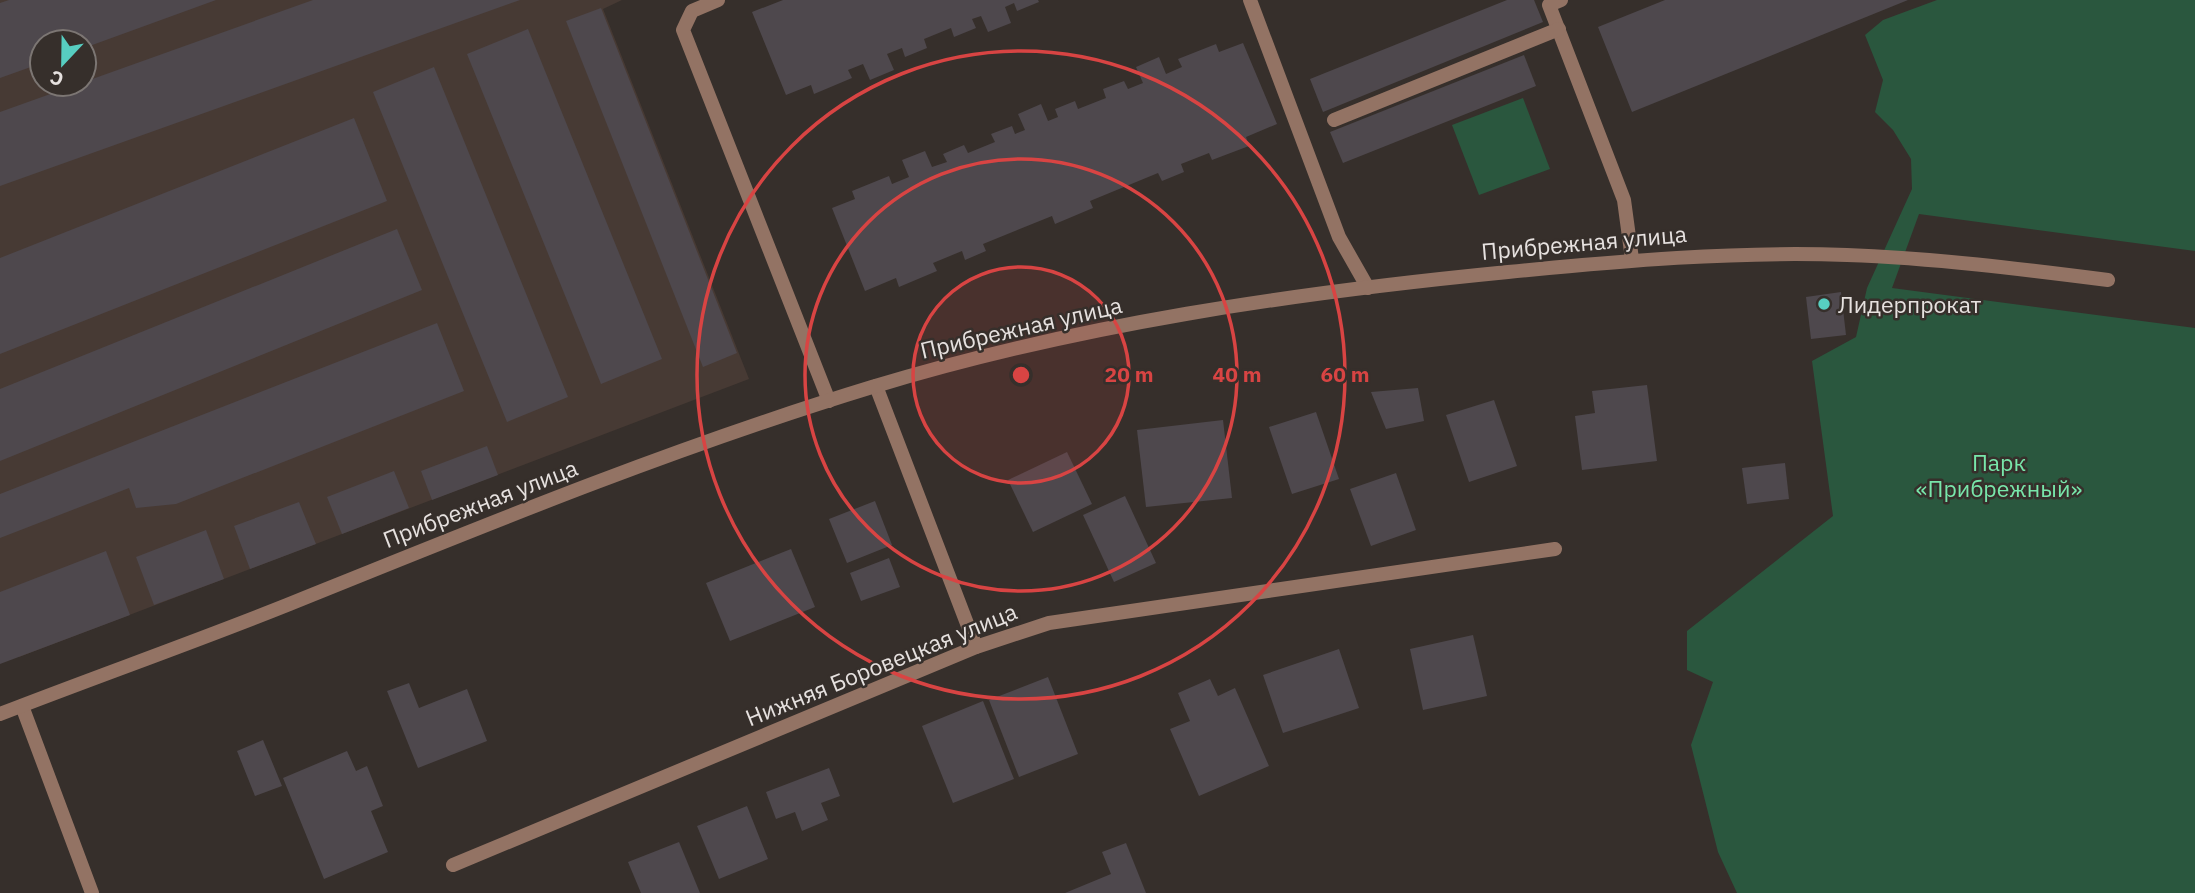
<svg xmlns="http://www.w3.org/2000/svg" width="2195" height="893" font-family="'IBM Plex Sans',sans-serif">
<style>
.built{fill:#473a34;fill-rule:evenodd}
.green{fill:#2a573e}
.building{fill:#4e484d}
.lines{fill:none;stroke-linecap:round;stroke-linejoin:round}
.service{stroke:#937364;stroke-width:14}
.minor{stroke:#937364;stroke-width:14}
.ring{fill:none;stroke:#d84443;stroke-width:3.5}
.poi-dot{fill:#57cec1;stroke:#362f2b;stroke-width:2.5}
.labels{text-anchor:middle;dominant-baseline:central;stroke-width:5;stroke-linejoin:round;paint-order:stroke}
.street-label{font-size:23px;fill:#e6e1df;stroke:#362f2b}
.poi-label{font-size:23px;fill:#e6e1df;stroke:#362f2b;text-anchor:start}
.park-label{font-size:23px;fill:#78e6aa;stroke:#362f2b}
.centre{fill:#d84443;stroke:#362f2b;stroke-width:3.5}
.ring-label{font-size:21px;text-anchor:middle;font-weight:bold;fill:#d84443;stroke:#362f2b;stroke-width:5;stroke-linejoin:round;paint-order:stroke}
</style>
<rect width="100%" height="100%" fill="#362f2b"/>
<!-- built -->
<path class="built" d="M0 0H622L603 9 749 379 19 657 0 634ZM42 42H84V84H42Z"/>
<!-- green -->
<g class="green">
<path d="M1937 0H2195V251L1919 214 1892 288 2195 328V893H1737L1718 852 1691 745 1713 682 1687 670V631L1833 516 1812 361 1856 337 1867 288 1912 189 1911 159 1893 130 1875 112 1883 80 1865 35 1883 20Z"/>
<path d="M1523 98 1550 169 1479 195 1452 125Z"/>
</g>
<!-- building -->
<g class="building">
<path d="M9 0H216L84 48V42H42V63L0 78V3Z"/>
<path d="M313 0H520L0 186V112Z"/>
<path d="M783 0H1038L1039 2 1017 11 1014 3 1005 7 1011 23 988 32 981 16 972 19 976 28 954 37 951 28 924 39 927 48 905 57 902 48 887 54 894 70 870 80 863 64 848 70 852 78 814 94 811 85 786 95 752 12Z"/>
<path d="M1507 0H1534L1543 22 1323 112 1310 79Z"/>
<path d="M1665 0H1908L1632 112 1598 27Z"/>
<path d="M601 8 737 353 703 367 566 21Z"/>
<path d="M528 29 662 359 601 384 467 54Z"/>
<path d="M1243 43 1277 124 1246 137 1249 146 1212 160 1209 153 1181 164 1184 172 1162 181 1158 173 1090 201 1093 208 1055 224 1052 216 983 244 986 251 965 260 962 251 933 263 937 271 899 287 896 278 865 291 832 208 855 199 852 191 889 176 892 184 909 177 902 160 925 151 932 167 947 162 943 154 964 145 968 153 995 142 991 134 1012 126 1015 134 1025 130 1018 114 1041 104 1048 121 1058 117 1055 109 1075 101 1078 109 1106 98 1103 89 1124 81 1128 89 1143 83 1136 67 1159 57 1166 74 1182 67 1178 59 1216 44 1219 52Z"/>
<path d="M1524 55 1536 86 1343 163 1330 132Z"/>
<path d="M434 67 568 397 507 422 373 92Z"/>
<path d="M354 118 387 201 0 354V258Z"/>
<path d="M397 229 422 290 0 461V389Z"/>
<path d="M1841 292 1846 335 1811 339 1806 297Z"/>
<path d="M437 323 464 391 176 504 136 508 129 488 0 538V494Z"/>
<path d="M1647 385 1657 461 1582 470 1575 416 1595 413 1592 391Z"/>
<path d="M1418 388 1424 421 1386 429 1371 392Z"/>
<path d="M1494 400 1517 466 1469 482 1446 415Z"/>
<path d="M1316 412 1339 479 1292 494 1269 427Z"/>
<path d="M1223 420 1232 498 1146 507 1137 430Z"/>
<path d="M487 446 498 475 432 500 421 471Z"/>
<path d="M1067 452 1092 504 1033 532 1008 480Z"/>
<path d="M1785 463 1789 499 1747 504 1742 468Z"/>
<path d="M394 471 409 508 342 534 327 497Z"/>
<path d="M1396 473 1416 530 1371 546 1350 489Z"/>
<path d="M1125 496 1156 563 1114 582 1083 515Z"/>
<path d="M875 501 892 545 847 563 829 519Z"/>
<path d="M299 502 316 544 250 569 234 526Z"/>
<path d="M206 530 224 579 154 605 136 557Z"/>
<path d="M791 549 815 607 730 641 706 583Z"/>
<path d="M106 551 130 615 0 664V592Z"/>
<path d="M889 558 900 587 861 601 850 573Z"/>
<path d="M1473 635 1487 696 1423 710 1410 649Z"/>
<path d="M1339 649 1359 708 1283 733 1263 675Z"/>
<path d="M1048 677 1078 754 1019 777 989 700Z"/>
<path d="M1210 679 1218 696 1235 688 1269 766 1199 796 1170 729 1190 721 1178 693Z"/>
<path d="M409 683 419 708 467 689 487 741 418 768 387 691Z"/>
<path d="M983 701 1014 779 953 803 922 726Z"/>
<path d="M263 740 282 786 255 796 237 751Z"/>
<path d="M347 751 356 771 367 766 383 806 371 811 388 852 324 879 283 778Z"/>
<path d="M829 768 840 796 821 803 828 820 802 831 795 812 776 819 766 792Z"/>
<path d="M747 806 768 859 719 879 697 826Z"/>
<path d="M679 842 700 893H641L628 862Z"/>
<path d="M1126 843 1146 893H1065L1111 874 1102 852Z"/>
</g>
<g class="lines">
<!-- service -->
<g class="service">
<path d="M718 0 692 11 683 30 829 401"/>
<path d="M1250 0 1339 237 1368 288"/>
<path d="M1561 0 1549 5 1624 200 1632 259"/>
<path d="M1334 120 1559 29"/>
</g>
<!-- minor -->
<g class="minor">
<path d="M876 386 976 647"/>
<path d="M22 706 92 893"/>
<path d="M0 714C95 677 192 643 287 605 480 527 672 448 872 387 1079 324 1293 293 1508 272 1621 261 1733 251 1847 255 1934 258 2021 269 2108 280"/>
<path d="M453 865 976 647 1049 623 1555 549"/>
</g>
</g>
<!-- distance rings -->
<circle cx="1021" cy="375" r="108" fill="#d84443" fill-opacity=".12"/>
<g class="ring">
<circle cx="1021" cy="375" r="108"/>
<circle cx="1021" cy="375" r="216"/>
<circle cx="1021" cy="375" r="324"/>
</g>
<!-- markers -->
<circle class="poi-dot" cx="1824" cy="304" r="7"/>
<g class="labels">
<!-- street labels -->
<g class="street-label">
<text transform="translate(1584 242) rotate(-5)">Прибрежная улица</text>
<text transform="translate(1021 327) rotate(-13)">Прибрежная улица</text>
<text transform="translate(480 503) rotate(-21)">Прибрежная улица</text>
<text transform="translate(881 664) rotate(-22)">Нижняя Боровецкая улица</text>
</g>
<!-- poi labels -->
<g class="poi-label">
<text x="1838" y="304">Лидерпрокат</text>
</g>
<!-- park labels -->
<g class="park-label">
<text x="1999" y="462">Парк<tspan x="1999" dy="26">«Прибрежный»</tspan></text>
</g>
</g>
<circle cx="1021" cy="375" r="10" class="centre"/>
<g class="ring-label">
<text x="1129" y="382">20 m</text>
<text x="1237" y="382">40 m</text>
<text x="1345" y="382">60 m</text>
</g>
<!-- north arrow -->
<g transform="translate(63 63) rotate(202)"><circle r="33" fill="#362f2b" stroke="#7c7673" stroke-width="2"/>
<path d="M0-5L12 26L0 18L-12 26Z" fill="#57cec1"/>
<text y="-10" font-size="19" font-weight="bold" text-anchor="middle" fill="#e6e1df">С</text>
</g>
</svg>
